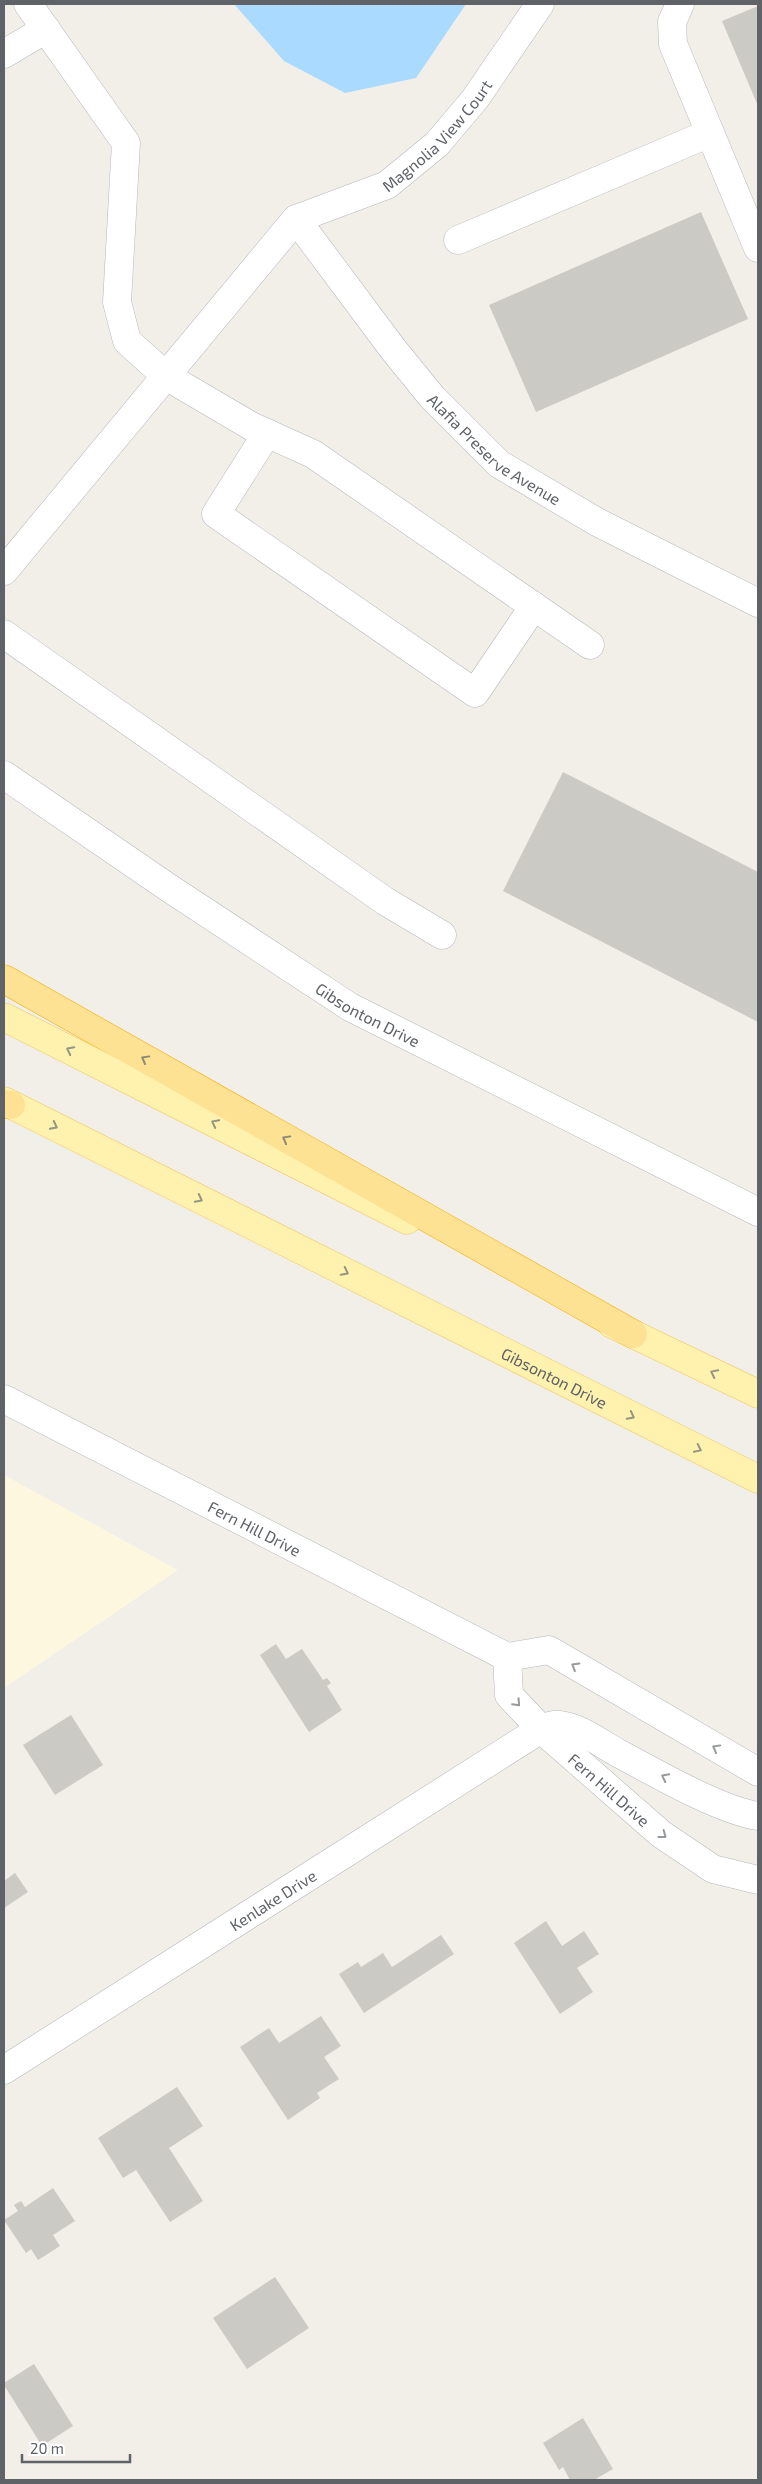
<svg xmlns="http://www.w3.org/2000/svg" width="762" height="2484" font-family="'Exo 2',sans-serif">
<style>
.commercial{fill:#fef7e0}
.water{fill:#aadaff}
.building{fill:#cccac5}
.lines{fill:none;stroke-linecap:round;stroke-linejoin:round}
.minor-casing{stroke:#b5b8bc;stroke-width:29}
.major-casing{stroke:#f2c960;stroke-width:29}
.highway-casing{stroke:#f9ab00;stroke-width:29}
.minor{stroke:#fff;stroke-width:28}
.major{stroke:#fff2af;stroke-width:28}
.highway{stroke:#fde293;stroke-width:28}
.oneway{stroke:#979581}
.oneway2{stroke:#8e8975}
.oneway3{stroke:#979a9d}
.labels{text-anchor:middle;dominant-baseline:central;stroke-width:4;stroke-linejoin:round;paint-order:stroke}
.street-label{font-size:16px;fill:#5f6368;stroke:#fff}
</style>
<rect width="100%" height="100%" fill="#f1efe8"/>
<!-- commercial -->
<path class="commercial" d="M4 1475 178 1570 4 1688Z"/>
<!-- water -->
<path class="water" d="M234 4H233H466L416 78 345 93 284 61Z"/>
<!-- building -->
<g class="building">
<path d="M758 6V106L722 21Z"/>
<path d="M701 212 748 319 536 412 489 305Z"/>
<path d="M563 772 758 872V1022L503 891Z"/>
<path d="M276 1644 286 1659 302 1649 323 1680 327 1678 331 1683 327 1686 342 1710 309 1732 260 1655Z"/>
<path d="M71 1715 103 1765 55 1795 23 1745Z"/>
<path d="M15 1873 28 1892 4 1908V1881Z"/>
<path d="M546 1921 562 1946 584 1931 599 1954 577 1968 593 1992 560 2014 514 1943Z"/>
<path d="M441 1935 454 1954 364 2013 339 1974 358 1962 361 1967 383 1953 392 1967Z"/>
<path d="M321 2016 341 2046 324 2057 339 2079 317 2093 320 2098 288 2120 240 2047 269 2028 279 2043Z"/>
<path d="M177 2087 203 2126 169 2148 203 2201 170 2222 136 2170 123 2178 98 2138Z"/>
<path d="M53 2188 75 2221 53 2235 60 2246 38 2260 31 2249 26 2253 4 2220 18 2211 14 2205 21 2201 25 2207Z"/>
<path d="M275 2277 309 2328 247 2369 213 2318Z"/>
<path d="M34 2364 73 2426 42 2446 4 2385V2383Z"/>
<path d="M583 2418 613 2469 594 2480H570L563 2467 559 2470 543 2443Z"/>
</g>
<g class="lines">
<!-- minor casing -->
<g class="minor-casing">
<g id="minor">
<path d="M28 4 126 143 117 302 127 341 166 376 251 426 313 454 590 645"/>
<path d="M680 4 672 22 673 44 758 248"/>
<path d="M4 54 46 29"/>
<path id="s1" d="M296 219 393 349 432 397 499 464 597 522 758 603"/>
<path d="M458 240 710 133"/>
<path d="M267 433 216 514 475 693 534 606"/>
<path id="s2" d="M4 571 296 219 387 185 437 144 475 99 540 4"/>
<path d="M4 634 385 901 442 935"/>
<path id="s3" d="M4 775 169 888 350 1007 758 1212"/>
<path id="s4" d="M4 1399 507 1657 549 1650 758 1772"/>
<path id="s5" d="M507 1657 509 1695 541 1729 661 1834 713 1869 758 1880"/>
<path id="s6" d="M4 2070 541 1729C546 1727 553 1724 559 1725 582 1728 598 1742 618 1753 654 1772 719 1810 758 1816"/>
</g>
</g>
<!-- major casing -->
<g class="major-casing">
<g id="major">
<path d="M4 1017 407 1220"/>
<path id="s7" d="M4 1101 758 1479"/>
<path d="M612 1324 758 1394"/>
</g>
</g>
<!-- highway casing -->
<g class="highway-casing">
<g id="highway">
<path d="M4 979 633 1334"/>
<path d="M4 1104 11 1105"/>
</g>
</g>
<!-- minor -->
<use href="#minor" class="minor"/>
<!-- major -->
<use href="#major" class="major"/>
<!-- highway -->
<use href="#highway" class="highway"/>
</g>
<!-- one-way arrows -->
<defs><path id="oneway-chevron" d="M-2-3.5L2.5 0L-2 3.5" fill="none" stroke-width="1.6" stroke-linecap="round" stroke-linejoin="round" transform="scale(1.25)"/></defs>
<g class="oneway">
<use href="#oneway-chevron" transform="translate(70 1050) rotate(-153)"/>
<use href="#oneway-chevron" transform="translate(215 1123) rotate(-153)"/>
<use href="#oneway-chevron" transform="translate(54 1126) rotate(27)"/>
<use href="#oneway-chevron" transform="translate(199 1199) rotate(27)"/>
<use href="#oneway-chevron" transform="translate(345 1272) rotate(27)"/>
<use href="#oneway-chevron" transform="translate(714 1373) rotate(-154)"/>
<use href="#oneway-chevron" transform="translate(631 1416) rotate(27)"/>
<use href="#oneway-chevron" transform="translate(698 1449) rotate(26)"/>
</g>
<g class="oneway2">
<use href="#oneway-chevron" transform="translate(145 1059) rotate(-151)"/>
<use href="#oneway-chevron" transform="translate(286 1139) rotate(-151)"/>
</g>
<g class="oneway3">
<use href="#oneway-chevron" transform="translate(575 1666) rotate(-149)"/>
<use href="#oneway-chevron" transform="translate(517 1703) rotate(47)"/>
<use href="#oneway-chevron" transform="translate(716 1748) rotate(-151)"/>
<use href="#oneway-chevron" transform="translate(665 1777) rotate(-153)"/>
<use href="#oneway-chevron" transform="translate(663 1835) rotate(37)"/>
</g>
<g class="labels">
<!-- street labels -->
<g class="street-label">
<text stroke="none"><textPath href="#s2" startOffset="625">Magnolia View Court</textPath></text>
<text stroke="none"><textPath href="#s1" startOffset="306">Alafia Preserve Avenue</textPath></text>
<text stroke="none"><textPath href="#s3" startOffset="436">Gibsonton Drive</textPath></text>
<text stroke="none"><textPath href="#s7" startOffset="616">Gibsonton Drive</textPath></text>
<text stroke="none"><textPath href="#s4" startOffset="282">Fern Hill Drive</textPath></text>
<text stroke="none"><textPath href="#s5" startOffset="176">Fern Hill Drive</textPath></text>
<text stroke="none"><textPath href="#s6" startOffset="318">Kenlake Drive</textPath></text>
</g>
</g>
<!-- border -->
<rect width="762" height="2484" fill="none" stroke="#5f6368" stroke-width="10"/>
<!-- scale -->
<path d="M22 2454v8h108v-8" fill="none" stroke="#5f6368" stroke-width="2.5"/>
<text x="30" y="2454" font-size="15" fill="#5f6368" stroke="#ffffff" stroke-width="4" paint-order="stroke">20 m</text>
</svg>
